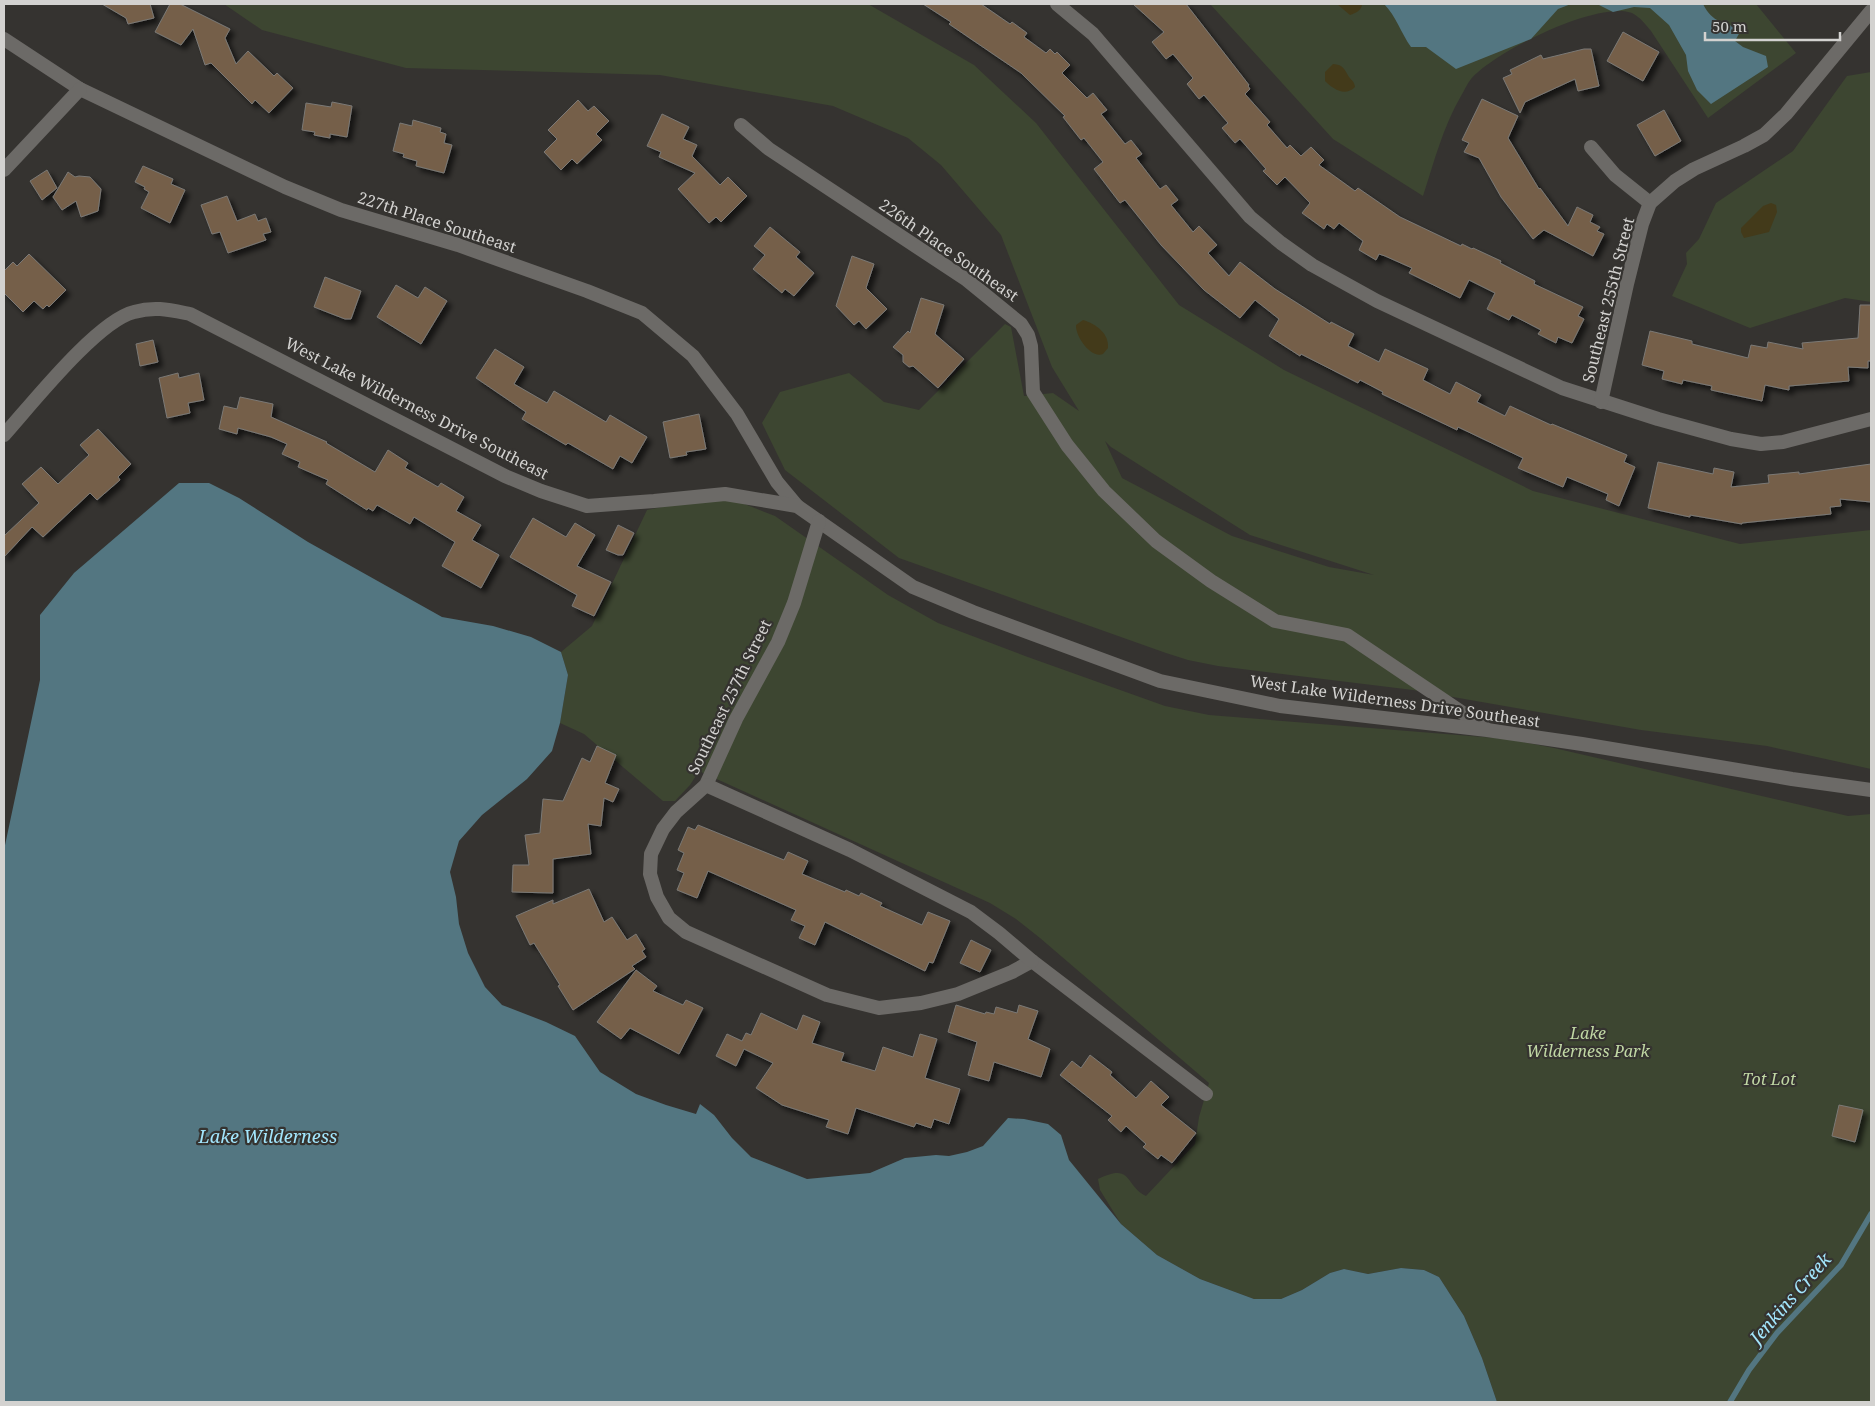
<svg xmlns="http://www.w3.org/2000/svg" width="1875" height="1406" font-family="'Noto Serif',serif">
<style>
.green{fill:#3d4631;fill-rule:evenodd}
.sand{fill:#433a1a}
.water{fill:#537681}
.lines{fill:none;stroke-linecap:round;stroke-linejoin:round}
.stream{stroke:#537681;stroke-width:5.5}
.building{fill:#745f48;stroke:#7b7976;filter:url(#shadow)}
.minor{stroke:#6c6a67;stroke-width:14}
.labels{text-anchor:middle;dominant-baseline:central;stroke-width:4.5;stroke-linejoin:round;paint-order:stroke}
.street-label{font-size:16px;fill:#d3d2d0;stroke:#353330}
.park-label{font-size:16px;font-style:italic;fill:#c0d7a4;stroke:#353330}
.water-label{font-size:18px;font-style:italic;fill:#a3e6fd;stroke:#353330}
</style>
<defs>
<filter id="shadow"><feDropShadow dx="4.5" dy="4.5" stdDeviation="2.5" flood-color="#0009"/></filter>
</defs>
<rect width="100%" height="100%" fill="#353330"/>
<!-- green -->
<g class="green">
<path d="M224 4H868L974 65 1036 123 1179 305 1284 370 1533 491 1740 544 1871 530V769L1767 746 1641 730 1413 690 1218 666 1188 660 1166 653 899 558 785 470 762 423 780 392 849 373 884 402 919 410 1005 324 1011 327 1024 396 1053 393 1079 411 1052 367 1001 235 941 165 908 138 833 106 660 75 406 68 262 30ZM1105 441 1111 447 1250 535 1374 575 1329 567 1232 536 1122 478Z"/>
<path d="M1210 4H1756L1796 53 1708 118 1651 31C1646 25 1640 17 1632 13 1598 0 1494 52 1471 79 1467 84 1464 91 1461 96 1443 127 1434 162 1423 196L1333 139Z"/>
<path d="M1871 72V302L1845 298 1750 328 1672 296 1687 264 1686 253 1699 239 1716 203 1793 151 1847 76Z"/>
<path d="M713 499 742 503 775 516 888 595 938 623 1025 656 1165 706 1209 715 1508 739 1554 748 1848 816 1871 814V1402H1497L1482 1358 1464 1316 1439 1277 1424 1270 1401 1268 1368 1274 1344 1269 1330 1273 1302 1290 1281 1299H1254L1200 1279 1157 1255 1121 1224 1100 1190 1098 1179C1133 1162 1124 1185 1146 1196L1195 1144 1199 1117 1209 1083 1040 938 1016 919 990 903 699 771 690 785 675 801H663L584 734 560 723 568 675 561 652 592 626 647 510 693 501Z"/>
</g>
<!-- sand -->
<g class="sand">
<path d="M1337 4H1362C1362 10 1356 13 1350 15Z"/>
<path d="M1333 64C1344 65 1344 69 1349 77 1352 81 1354 81 1355 87 1345 97 1333 89 1325 81V72Z"/>
<path d="M1771 203 1776 205 1777 212 1769 232 1744 238 1741 232V228L1763 206Z"/>
<path d="M1083 320C1096 324 1109 333 1108 348L1103 354C1090 359 1075 335 1076 325Z"/>
</g>
<!-- water -->
<g class="water">
<path d="M1384 4H1571L1558 9 1531 39 1456 69 1426 47H1411C1401 33 1396 16 1384 4Z"/>
<path d="M1597 4H1703C1713 24 1724 21 1741 30L1735 41 1743 47 1766 56 1768 67 1711 104 1697 90 1688 71 1686 55 1669 25 1650 8 1634 7 1613 12Z"/>
<path d="M179 483H209L239 498 308 542 442 617 493 626 531 637 561 652 568 675 560 723 552 751 527 779 482 815 459 841 450 872 456 897 459 924 468 953 485 987 502 1005 546 1022 575 1036 600 1072 636 1094 666 1105 696 1114 700 1104 714 1115 732 1138 751 1157 807 1179 870 1173 905 1158 936 1155 949 1156 967 1152 983 1146 1008 1118 1024 1119 1048 1124 1061 1135 1069 1160 1121 1224 1157 1255 1200 1279 1254 1299H1281L1302 1290 1330 1273 1344 1269 1368 1274 1401 1268 1424 1270 1439 1277 1464 1316 1482 1358 1497 1402H4V850L40 680V615L74 573Z"/>
</g>
<g class="lines">
<!-- stream -->
<path class="stream" d="M1730 1402 1749 1370 1777 1333 1841 1265 1871 1214"/>
</g>
<!-- building -->
<g class="building">
<path d="M102 4H150L154 18 128 24 126 18Z"/>
<path d="M170 4H180L230 29 225 38 236 64 248 51 274 76 277 73 293 88 269 113 255 100 252 104 211 63 205 65 193 29 181 45 155 32Z"/>
<path d="M923 4H981L1010 24 1012 22 1027 33 1024 37 1046 53 1050 49 1055 54 1057 52 1070 65 1062 73 1087 98 1093 93 1107 110 1101 114 1125 144 1131 140 1142 154 1136 158 1160 189 1166 185 1178 200 1171 205 1193 232 1199 226 1217 245 1208 253 1229 276 1240 262 1275 289 1330 324 1331 322 1354 334 1348 346 1379 362 1385 349 1428 369 1423 380 1450 394 1456 382 1481 395 1477 402 1505 416 1510 406 1551 425 1552 424 1627 455 1624 462 1635 467 1619 506 1606 500 1608 494 1567 477 1563 487 1518 468 1523 458 1458 427 1457 430 1382 394 1383 392 1360 380 1358 383 1301 354 1300 356 1269 336 1279 319 1255 300 1240 318 1204 290 1161 245 1125 200 1120 203 1094 169 1103 162 1084 138 1081 140 1063 117 1065 116 1021 73 949 24 951 22Z"/>
<path d="M1133 4H1186L1249 85 1248 86 1250 89 1245 94 1270 122 1267 125 1287 148 1290 145 1301 156 1311 147 1324 160 1319 165 1355 191 1358 188 1400 217 1461 246 1462 244 1472 249 1473 248 1501 261 1500 263 1535 281 1534 284 1583 307 1578 316 1584 319 1572 343 1558 337 1556 343 1538 334 1541 330 1512 315 1509 320 1487 309 1495 293 1469 280 1460 298 1409 273 1412 268 1385 256 1379 254 1376 260 1359 250 1363 241 1339 223 1334 229 1327 224 1324 229 1302 213 1310 203 1285 177 1277 185 1263 171 1266 169 1240 139 1235 143 1222 128 1228 123 1204 95 1199 99 1187 84 1193 78 1173 54 1166 59 1152 42 1164 32Z"/>
<path d="M1623 32 1659 52 1643 81 1607 61Z"/>
<path d="M1584 49H1591L1599 86 1578 91 1575 79 1525 102 1520 113 1503 78 1512 74 1510 70 1541 55 1543 59Z"/>
<path d="M1482 99 1518 116 1508 138 1539 189 1540 188 1568 226 1577 207 1593 215 1590 222 1600 227 1597 231 1604 234 1593 256 1544 230 1533 239 1501 197 1479 158 1464 152 1469 143 1462 140Z"/>
<path d="M578 100 588 111 594 106 609 121 596 134 602 140 577 164 572 159 561 170 544 152 557 139 548 130Z"/>
<path d="M332 102 352 106 347 137 330 134V138L314 135 315 132 302 130 306 103 331 107Z"/>
<path d="M1664 110 1681 141 1655 156 1637 125Z"/>
<path d="M662 114 689 127 683 139 697 145 692 156 720 185 728 177 747 196 721 222 716 217 709 223 678 189 695 173 659 157 661 152 647 146Z"/>
<path d="M413 120 441 128 440 132 446 134 444 143 452 145 444 173 416 166 417 161 403 157 404 154 393 151 400 123 412 126Z"/>
<path d="M143 166 173 179 171 184 185 190 170 223 141 208 149 192 144 189 145 187 135 182Z"/>
<path d="M47 170 57 188 42 200 30 181Z"/>
<path d="M68 172 75 177 79 176 90 177 101 189 98 211 81 217 76 201 62 210 53 197Z"/>
<path d="M227 196 237 221 255 214 258 221 266 218 271 232 263 234 266 240 228 253 220 232 212 234 201 205Z"/>
<path d="M770 227 800 252 796 257 814 273 794 296 785 289 782 293 753 269 765 255 754 246Z"/>
<path d="M29 254 66 290 49 307 47 305 43 309 34 301 23 312 4 293V271L13 262 17 266Z"/>
<path d="M852 256 874 264 866 288 887 309 866 329 859 321 854 325 836 306Z"/>
<path d="M325 277 361 291 351 319H345L314 307Z"/>
<path d="M396 285 418 298 425 287 447 301 421 344 377 317Z"/>
<path d="M921 298 944 305 935 334 964 359 938 388 913 366 909 367 903 362V355L893 347 908 331 910 333Z"/>
<path d="M1860 305H1871V361H1868V368L1848 367 1849 381 1789 386V390L1765 385 1762 401 1711 390 1712 386 1683 380 1682 384 1662 379 1664 371 1642 365 1650 331 1692 341V344L1748 358 1751 345 1767 348 1768 342 1803 349 1802 343 1858 338Z"/>
<path d="M153 340 158 362 140 366 136 344Z"/>
<path d="M495 349 524 367 514 384 547 403 554 391 606 422 610 415 647 437 632 463 620 456 613 469 568 443 566 445 522 419 526 412 476 378Z"/>
<path d="M178 373 179 378 199 373 204 400 188 403 190 413 167 418 159 378Z"/>
<path d="M240 397 273 404 271 417 327 442 326 443 375 472 388 450 408 463 405 468 438 487 441 483 464 497 456 511 481 525 472 540 499 555 481 588 442 566 455 542 414 517 410 524 377 505 373 511 368 508 367 510 326 484 328 480 298 467 300 462 282 454 287 444 271 437 238 428 237 434 219 429 224 406 237 409Z"/>
<path d="M699 414 706 449 686 452 687 455 670 458 663 422Z"/>
<path d="M98 429 131 464 118 477 120 480 97 500 90 493 43 537 32 527 4 557V536L39 503 22 484 41 467 58 484 89 455 80 445Z"/>
<path d="M1658 462 1713 474 1714 468 1734 472 1731 487 1769 483 1768 475 1799 472V474L1871 464V502L1840 499 1841 506 1830 507 1831 514 1742 523V524L1690 515V517L1648 508Z"/>
<path d="M533 518 566 537 575 523 595 535 577 566 611 582 594 616 572 606 577 595 510 557Z"/>
<path d="M618 525 634 533 623 555H618L606 550Z"/>
<path d="M597 746 616 755 605 783 619 789 613 802 604 798 601 826 588 824 591 854 553 859V893L512 892 513 865H529L525 835 540 833 543 799 563 801 582 758 590 762Z"/>
<path d="M698 825 784 860 788 852 808 861 802 874 845 892 846 890 859 896 861 893 882 903 880 906 922 925 928 912 950 921 933 963 929 962 925 971 825 922 815 945 799 938 805 926 791 920 796 910 708 871 697 898 677 890 684 873 677 870 684 853 678 850 688 827 695 830Z"/>
<path d="M589 889 604 922 612 917 627 940 636 934 645 949 642 951 646 957 632 966 635 969 573 1010 558 986 560 985 534 943 530 945 516 916 553 900V904Z"/>
<path d="M971 940 991 950 980 972 960 963Z"/>
<path d="M636 970 657 986 653 991 683 1005 686 1000 703 1008 679 1054 630 1028 621 1039 597 1022Z"/>
<path d="M956 1005 985 1014 986 1012 994 1014 996 1007 1017 1013 1019 1005 1038 1011 1028 1039 1050 1049 1041 1077 994 1062 989 1081 968 1075 977 1042 948 1032Z"/>
<path d="M761 1013 797 1030 803 1015 820 1022 812 1043 844 1053 841 1061 875 1071 883 1047 913 1057 920 1034 937 1039 925 1078 960 1089 949 1124 934 1119 931 1128 916 1123 914 1127 856 1108 848 1134 826 1127 829 1120 782 1105 756 1088 773 1063 744 1049 736 1066 716 1056 727 1034 742 1041 746 1033 751 1035Z"/>
<path d="M1090 1055 1112 1072 1110 1075 1136 1098 1151 1081 1169 1097 1161 1105 1196 1133 1172 1163 1161 1155 1158 1159 1143 1147 1146 1144 1126 1126 1121 1132 1108 1120 1112 1116 1060 1075 1072 1061 1081 1068Z"/>
<path d="M1839 1105 1863 1110 1855 1142 1832 1136Z"/>
</g>
<g class="lines">
<!-- minor -->
<g class="minor">
<path d="M1057 4 1093 34 1250 217 1281 243 1312 265 1377 301 1562 388 1658 419 1731 439 1761 444 1783 442 1871 419"/>
<path d="M4 39 80 89 285 187 341 210 458 245 587 291 642 313 693 356 737 414 777 482 797 506"/>
<path d="M741 125 769 149 967 280 1021 324 1028 335 1031 346 1033 392 1067 445 1104 491 1156 541 1211 581 1275 621 1347 635 1485 728"/>
<path d="M1591 147 1615 175 1650 203"/>
<path d="M4 170 80 89"/>
<path d="M1601 402 1627 284 1642 224 1650 203 1675 181 1694 169 1744 146 1764 135 1786 114 1871 11"/>
<path d="M4 435C31 405 97 321 134 312 155 306 170 310 190 314L505 476 541 491 587 506 654 501 725 494 797 506 913 587 973 612 1160 681 1280 706 1487 730 1582 744 1792 779 1871 790"/>
<path d="M819 521 794 603 778 642 736 719 706 785 676 812 663 829 651 854 650 874 657 897 669 918 686 932 827 995 879 1008 921 1003 958 994 1012 972 1032 961 1206 1094"/>
<path d="M706 785 850 850 971 912 999 933 1032 961"/>
</g>
</g>
<g class="labels">
<!-- street labels -->
<g class="street-label">
<text transform="translate(437 222) rotate(18)">227th Place Southeast</text>
<text transform="translate(949 250) rotate(35)">226th Place Southeast</text>
<text transform="translate(1608 300) rotate(-76)">Southeast 255th Street</text>
<text transform="translate(417 408) rotate(27)">West Lake Wilderness Drive Southeast</text>
<text transform="translate(729 697) rotate(-64)">Southeast 257th Street</text>
<text transform="translate(1395 701) rotate(8)">West Lake Wilderness Drive Southeast</text>
</g>
<!-- park labels -->
<g class="park-label">
<text x="1588" y="1033">Lake<tspan x="1588" dy="18">Wilderness Park</tspan></text>
<text x="1769" y="1079">Tot Lot</text>
</g>
<!-- water labels -->
<g class="water-label">
<text x="268" y="1136">Lake Wilderness</text>
<text transform="translate(1790 1298) rotate(-49)">Jenkins Creek</text>
</g>
</g>
<!-- border -->
<rect width="1875" height="1406" fill="none" stroke="#d3d2d0" stroke-width="10"/>
<!-- scale -->
<path d="M1705 32v8h135v-8" fill="none" stroke="#d3d2d0" stroke-width="2.5"/>
<text x="1712" y="32" font-size="15" fill="#d3d2d0" stroke="#353330" stroke-width="4" paint-order="stroke">50 m</text>
</svg>
